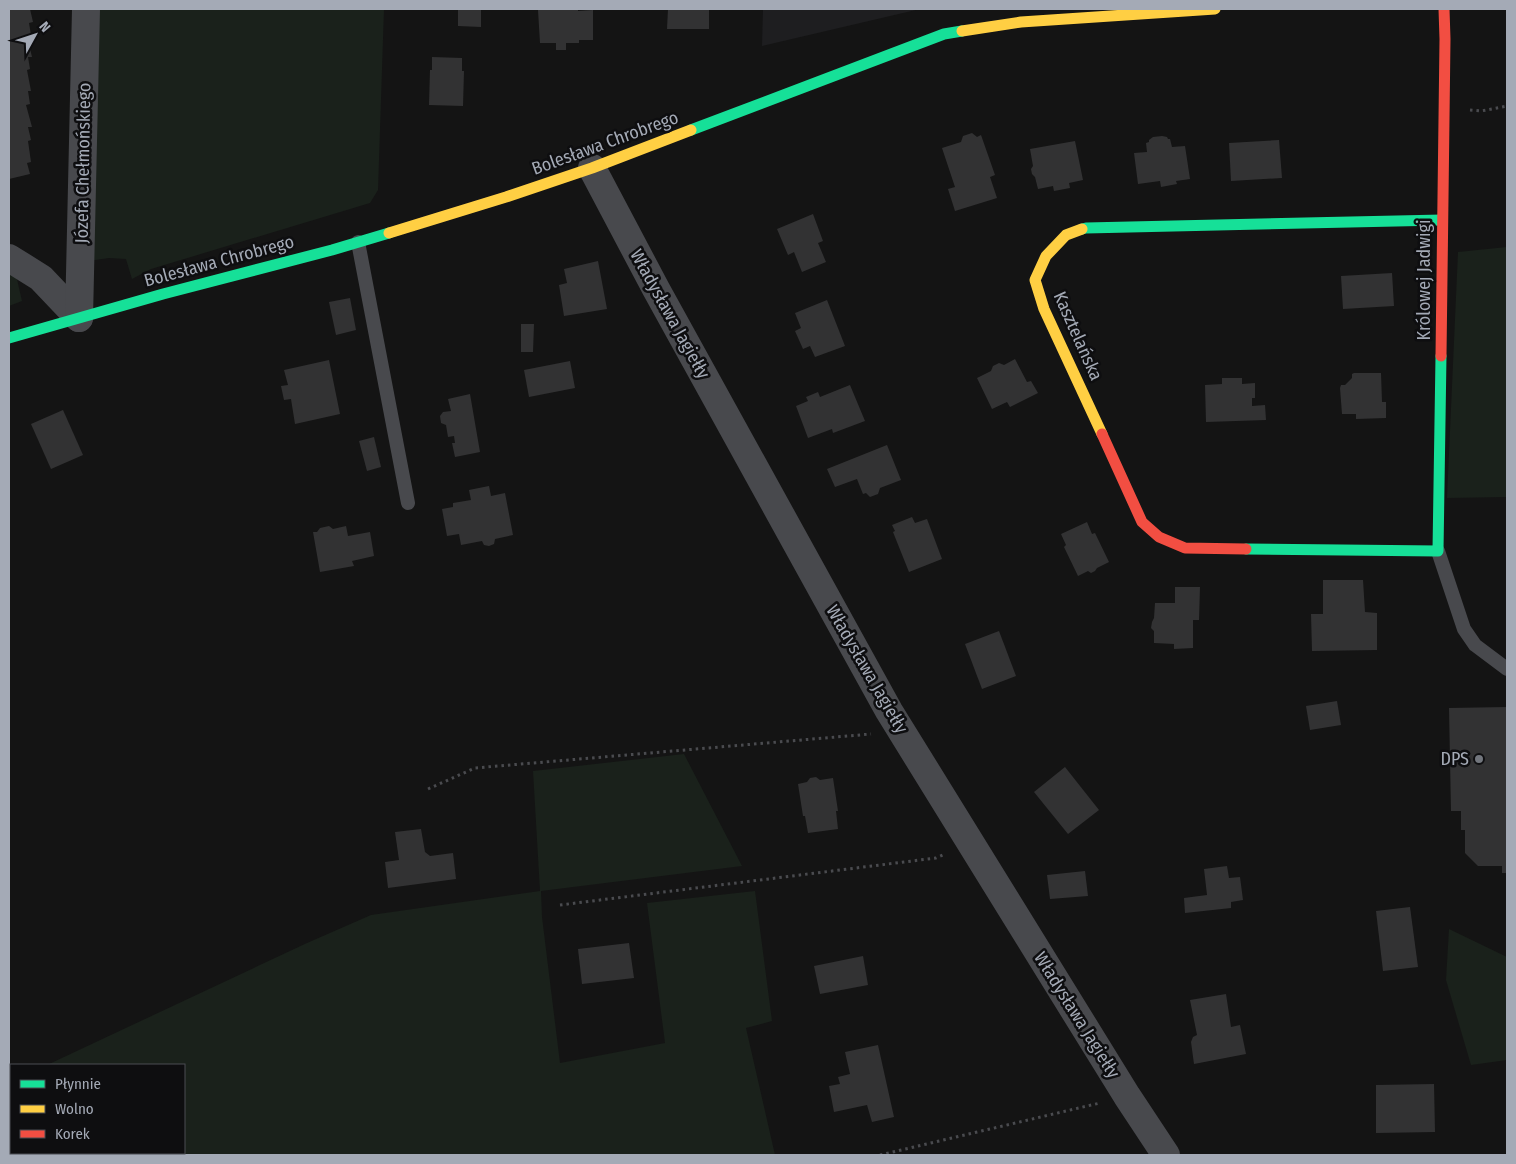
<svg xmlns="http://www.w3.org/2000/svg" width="1516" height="1164" font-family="'Fira Sans Condensed',sans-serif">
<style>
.built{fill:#1e1e20}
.green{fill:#1a211b}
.building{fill:#323233}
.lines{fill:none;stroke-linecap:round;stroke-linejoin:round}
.path{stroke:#4a4b4f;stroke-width:3;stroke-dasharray:2.5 4;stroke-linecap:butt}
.lane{stroke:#48494d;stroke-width:14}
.street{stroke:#48494d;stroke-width:28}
.fast{stroke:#16e098;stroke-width:11}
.slow{stroke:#ffcf43;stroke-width:11}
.jam{stroke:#f24e42;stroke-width:11}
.poi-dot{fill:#72767d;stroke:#0e0e10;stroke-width:2}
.labels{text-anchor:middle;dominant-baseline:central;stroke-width:5;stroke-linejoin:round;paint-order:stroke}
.street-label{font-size:18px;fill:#a4aab6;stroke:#0e0e10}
.poi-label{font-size:18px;fill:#a4aab6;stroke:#0e0e10;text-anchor:end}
</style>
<rect width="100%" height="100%" fill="#141414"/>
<!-- built -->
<path class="built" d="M763 9H920L762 46Z"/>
<!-- green -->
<g class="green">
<path d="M99 9H384L378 190 370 203 151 269 132 279 126 259 109 258 88 261Z"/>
<path d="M1507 247V497L1447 498 1458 252Z"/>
<path d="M9 272 16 275 22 301 9 306Z"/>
<path d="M684 754 742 866 541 891 542 917 560 1063 665 1043 647 903 755 891 772 1021 746 1028 775 1155H9V1083L11 1082V1153H184V1065H47L307 943 371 915 540 891 533 771Z"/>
<path d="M1449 929 1507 957V1060L1471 1065 1446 980Z"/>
</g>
<!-- building -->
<g class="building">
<path d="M9 9H30L33 22 29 23 31 35 27 36 32 57H28L30 69 27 70 31 91H28L30 104 26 105 32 127H28L31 140 28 141 31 162 27 163 30 174 9 179Z"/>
<path d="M458 9H481V27L458 26Z"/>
<path d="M578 9V11L593 10V40H579V43H566V50H556V43H540L538 10Z"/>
<path d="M668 9H709V29H667Z"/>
<path d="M432 57 462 58V71H464L463 106 429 105 430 70H432Z"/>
<path d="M972 133 977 137 981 135 995 175 990 177 997 198 955 211 948 189 955 187 942 148 961 142 963 136Z"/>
<path d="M1162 136 1167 137 1168 139H1170L1172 147 1185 146 1190 179 1176 181 1177 184 1161 187 1160 181 1138 184 1134 153 1147 152 1146 143 1149 142V140L1153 137Z"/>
<path d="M1279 140 1282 178 1231 181 1229 143Z"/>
<path d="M1075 141 1083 180 1069 183 1070 188 1054 191 1053 186 1038 189 1035 177 1032 174 1031 169 1033 166 1030 149Z"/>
<path d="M813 214 823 241 818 243 826 262 802 272 794 252 788 255 777 229Z"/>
<path d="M598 261 607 309 564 316 559 285 567 283 564 269Z"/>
<path d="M1392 273 1394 306 1343 309 1341 276Z"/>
<path d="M350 298 356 330 336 335 329 302Z"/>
<path d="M827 300 845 346 815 357 810 346 803 349 795 331 801 328 795 313Z"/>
<path d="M521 324H534L533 352H521Z"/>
<path d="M1015 359 1027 382 1031 381 1038 393 1010 407 1007 402 992 409 977 378 991 371 993 366 999 363 1004 365Z"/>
<path d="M329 360 340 414 295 424 291 399 284 400 281 386 288 385 284 370Z"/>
<path d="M570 361 575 388 529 397 524 370Z"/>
<path d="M1354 373H1381L1382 402H1386V418L1356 419V414H1342L1340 388 1341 385H1345L1352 378V374Z"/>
<path d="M1222 378H1242V384L1255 383V398H1252V406L1265 405 1266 420 1206 422 1205 385 1222 384Z"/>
<path d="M850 385 865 421 833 433 832 429 808 438 796 406 808 401 806 397 818 392 820 397Z"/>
<path d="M470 394 480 452 455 457 452 443H455L454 436 448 437 446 425 441 423 440 416 443 412 451 411 448 399Z"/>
<path d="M63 410 83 455 51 469 31 424Z"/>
<path d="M374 437 381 467 367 471 359 441Z"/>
<path d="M887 445 901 480 880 488 878 494 870 497 866 493 863 494 857 479 835 487 827 469Z"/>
<path d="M489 486 491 496 505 493 513 535 495 539 494 544 489 546 484 545 482 541 461 545 459 534 447 536 442 509 453 507V503L471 500 469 490Z"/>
<path d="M912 517 915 523 927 519 942 559 909 572 893 532 895 531 892 525Z"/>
<path d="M1087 522 1092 534 1095 533 1109 562 1097 568 1095 571 1091 573 1088 571 1078 576 1064 547 1066 545 1061 534Z"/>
<path d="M329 526 333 529 346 526 348 536 370 532 374 556 352 561 354 566 320 572 313 532H317L320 528Z"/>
<path d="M1323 580H1363L1365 612 1377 613V650L1312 651 1311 614H1323Z"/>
<path d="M1175 587H1200L1199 620H1193V648L1174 649V644L1154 643V631L1151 628 1152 622 1154 618 1155 603H1175Z"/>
<path d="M999 631 1016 676 982 689 965 644Z"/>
<path d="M1337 701 1341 725 1310 730 1306 706Z"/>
<path d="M1507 707V873H1502V866H1478L1465 853V830H1461V811H1451L1449 708Z"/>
<path d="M1065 767 1099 810 1068 834 1034 792Z"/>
<path d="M816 777 820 780 833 778 838 811H836L838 829 808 833 805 816H803L798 784 807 782 810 778Z"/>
<path d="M421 829 425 852 430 856 453 853 456 879 388 888 385 862 399 860 395 832Z"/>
<path d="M1227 866 1229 878 1240 877 1243 900 1231 902V908L1185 913 1184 898 1207 895 1204 869Z"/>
<path d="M1085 871 1088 896 1050 899 1047 875Z"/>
<path d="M1410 907 1418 967 1383 971 1376 911Z"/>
<path d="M629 943 634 978 582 984 578 949Z"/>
<path d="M863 956 868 985 820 994 814 966Z"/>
<path d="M1226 994 1231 1027 1240 1025 1246 1054 1194 1064 1191 1042 1193 1037 1197 1035 1190 1000Z"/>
<path d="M878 1045 894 1117 872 1122 867 1105 834 1112 829 1086 840 1084 838 1077 850 1074 845 1052Z"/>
<path d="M1434 1084 1435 1132 1376 1133V1085Z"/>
</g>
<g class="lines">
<!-- path -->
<g class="path">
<path d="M1470 110 1481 111 1507 106"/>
<path d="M428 789 475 768 871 734"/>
<path d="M560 905 936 858 945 854"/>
<path d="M880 1155 1100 1103"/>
</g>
<!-- lane -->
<g class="lane">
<path d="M358 242 408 503"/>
<path d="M1438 551 1464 629 1475 645 1507 669"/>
</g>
<!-- street -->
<g class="street">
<path d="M592 168 656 289 889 711 1127 1096 1166 1155"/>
<path d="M9 258 41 278 79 318"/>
<path d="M79 318 86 9"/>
</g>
<!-- fast -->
<g class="fast">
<path d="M691 130 944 34 962 31"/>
<path d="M1082 229 1086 228 1442 220"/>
<path d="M9 338 163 294 332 250 389 233"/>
<path d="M1246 549 1438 551 1441 356"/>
</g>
<!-- slow -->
<g class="slow">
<path d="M962 31 1021 22 1215 9"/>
<path d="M1082 229 1066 235 1046 256 1035 280 1044 309 1102 434"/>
<path d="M389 233 506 197 592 168 691 130"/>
</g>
<!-- jam -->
<g class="jam">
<path d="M1441 356 1445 39 1444 9"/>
<path d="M1102 434 1142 522 1159 537 1185 548 1246 549"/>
</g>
</g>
<!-- markers -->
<circle class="poi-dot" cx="1479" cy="759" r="5"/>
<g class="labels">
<!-- street labels -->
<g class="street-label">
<text transform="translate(605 143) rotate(-20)">Bolesława Chrobrego</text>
<text transform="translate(83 163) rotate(-89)">Józefa Chełmońskiego</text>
<text transform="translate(219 261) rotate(-15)">Bolesława Chrobrego</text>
<text transform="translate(1424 280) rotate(-90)">Królowej Jadwigi</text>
<text transform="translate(670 314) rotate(61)">Władysława Jagiełły</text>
<text transform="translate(1078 336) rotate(66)">Kasztelańska</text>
<text transform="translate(867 669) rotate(60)">Władysława Jagiełły</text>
<text transform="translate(1077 1015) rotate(58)">Władysława Jagiełły</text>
</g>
<!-- poi labels -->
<g class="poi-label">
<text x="1469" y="759">DPS</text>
</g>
</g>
<!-- border -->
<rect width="1516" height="1164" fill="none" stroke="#a4aab6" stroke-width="20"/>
<!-- legend -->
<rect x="10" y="1064" width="175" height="90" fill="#0e0e10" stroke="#4a4c52"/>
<rect x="20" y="1080" width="25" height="8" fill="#16e098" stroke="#4a4c52"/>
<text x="55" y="1089" font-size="15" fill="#a4aab6">Płynnie</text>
<rect x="20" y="1105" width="25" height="8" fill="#ffcf43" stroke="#4a4c52"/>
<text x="55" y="1114" font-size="15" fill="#a4aab6">Wolno</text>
<rect x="20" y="1130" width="25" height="8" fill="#f24e42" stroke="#4a4c52"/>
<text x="55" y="1139" font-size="15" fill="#a4aab6">Korek</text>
<!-- north arrow -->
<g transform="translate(35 35) rotate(50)" stroke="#0e0e10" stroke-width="4" paint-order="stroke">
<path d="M0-4L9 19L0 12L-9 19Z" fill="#a4aab6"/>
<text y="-8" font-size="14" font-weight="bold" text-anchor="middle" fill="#a4aab6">N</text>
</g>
</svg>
